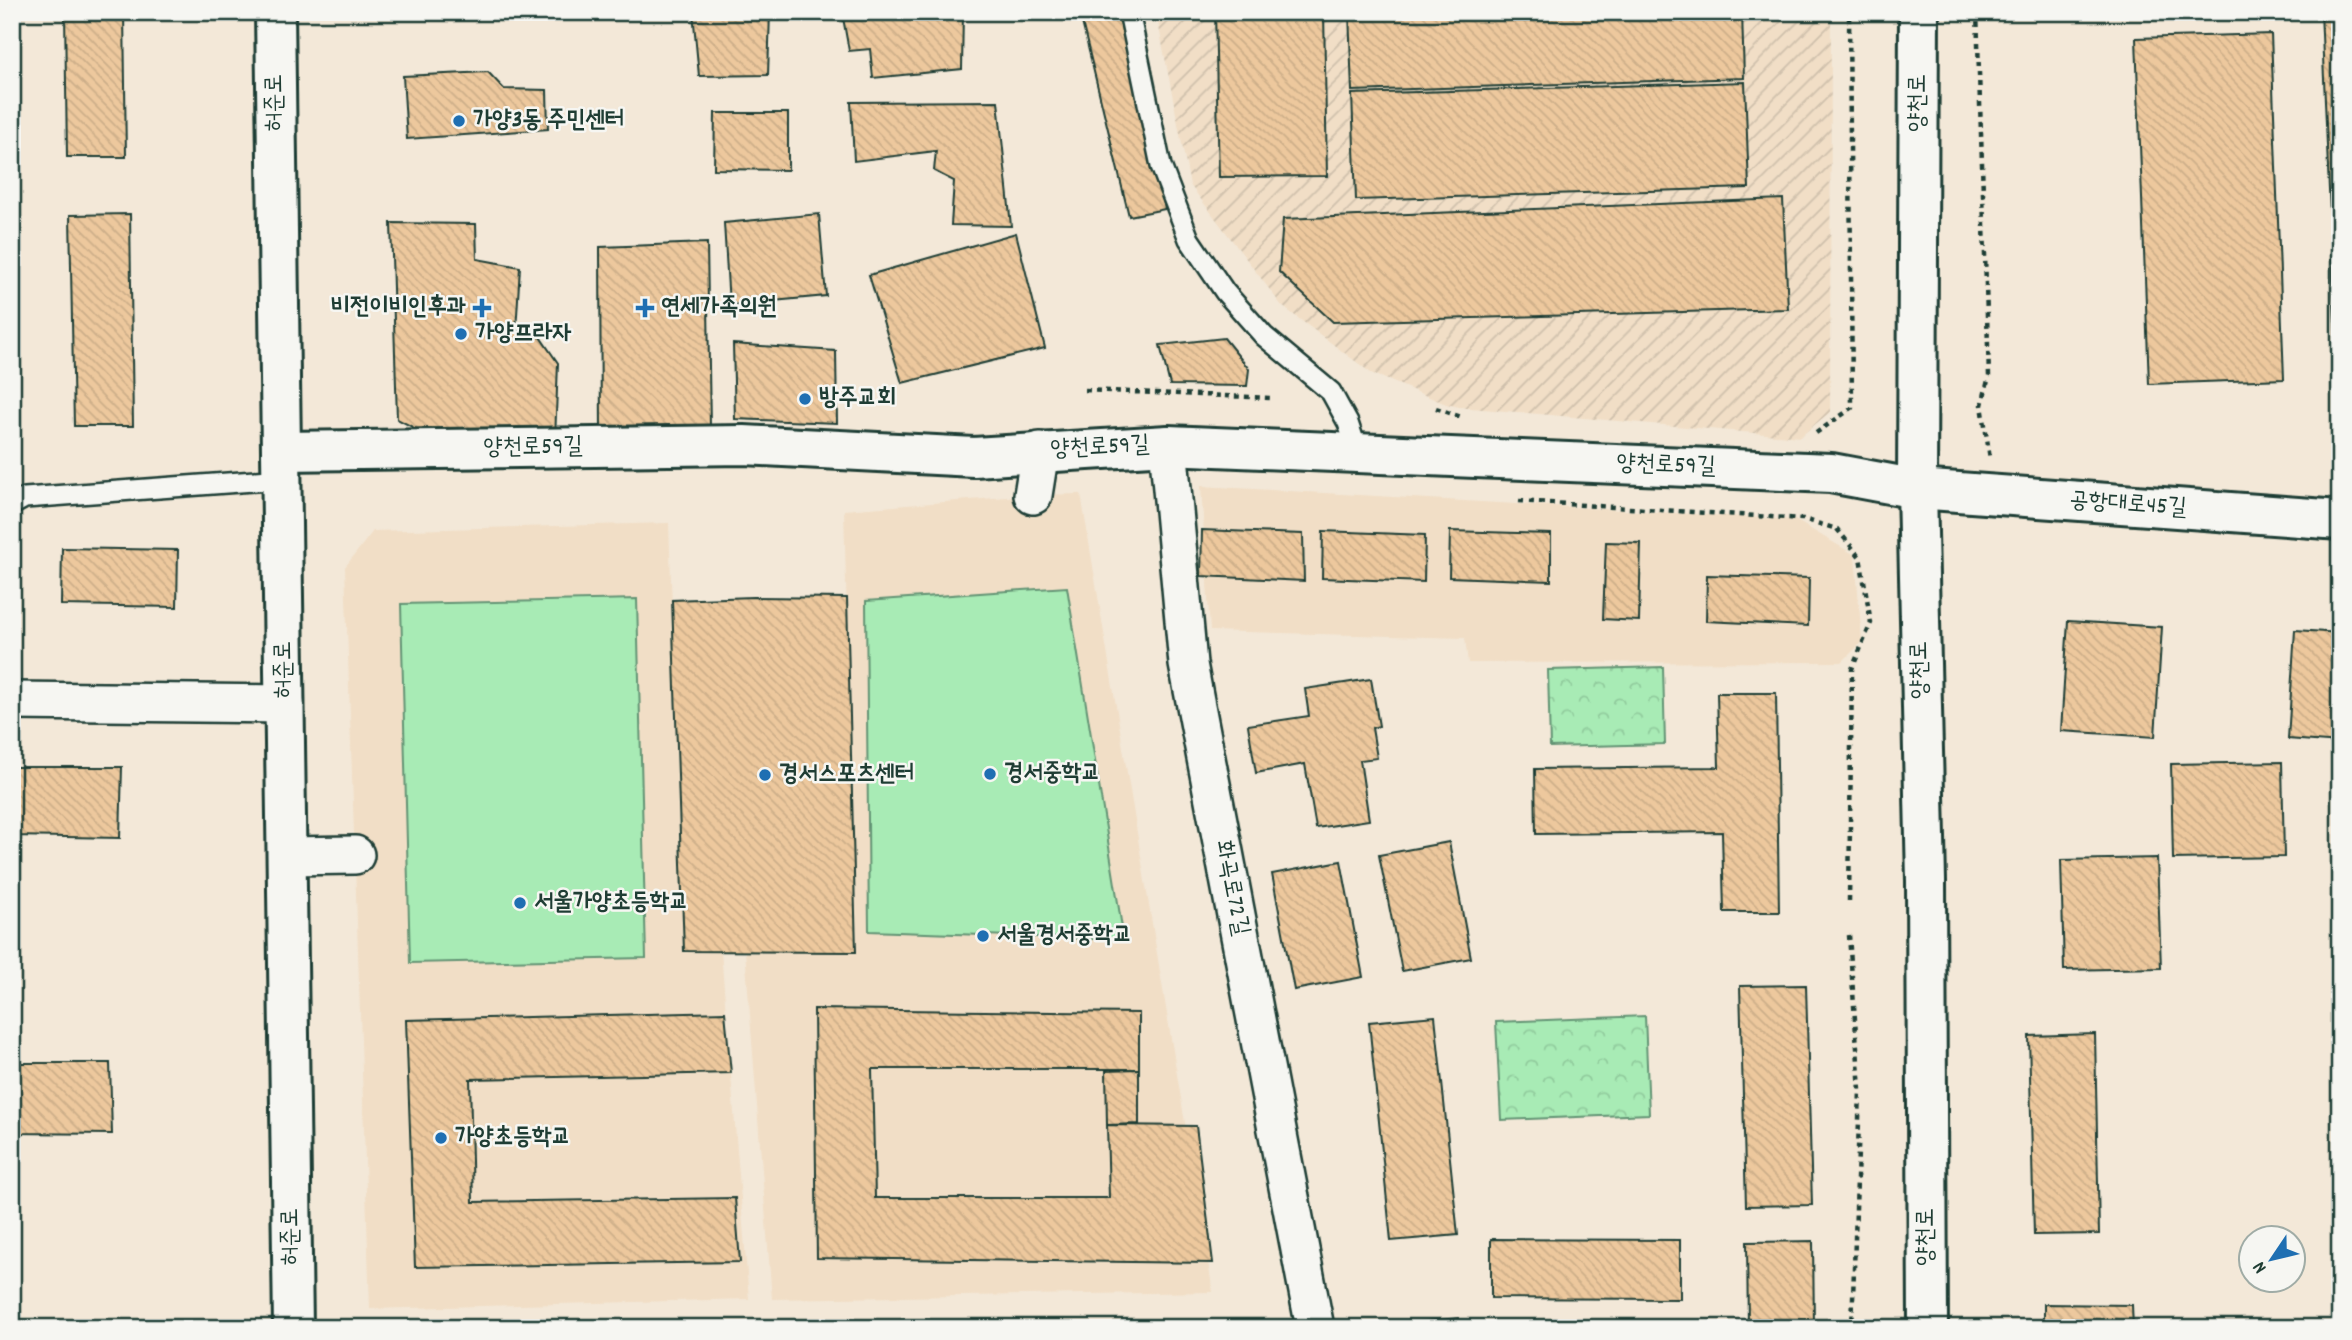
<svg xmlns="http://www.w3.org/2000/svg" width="2352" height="1340" font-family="Dekko,'Poor Story',sans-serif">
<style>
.built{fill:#f1dec6}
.industrial{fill:url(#industrial-furrows)}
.green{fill:#a8ebb5;stroke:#649474;stroke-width:2}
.forest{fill:url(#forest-crowns);stroke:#649474;stroke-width:2}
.building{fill:url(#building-back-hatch);stroke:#1f3d34;stroke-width:2}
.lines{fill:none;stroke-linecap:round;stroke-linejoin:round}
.lane-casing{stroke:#1f3d34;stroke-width:24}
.street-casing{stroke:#1f3d34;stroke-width:42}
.secondary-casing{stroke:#1f3d34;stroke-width:44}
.path{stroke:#1f3d34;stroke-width:4.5;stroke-dasharray:5 5;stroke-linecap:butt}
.lane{stroke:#f6f6f2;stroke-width:19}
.street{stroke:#f6f6f2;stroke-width:37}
.secondary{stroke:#f6f6f2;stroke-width:38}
.poi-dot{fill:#1f6fb2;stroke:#f6f6f2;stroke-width:2.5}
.labels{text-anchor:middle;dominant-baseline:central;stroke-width:5;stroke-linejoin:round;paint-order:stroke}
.street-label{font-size:24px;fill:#1f3d34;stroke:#f6f6f2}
.poi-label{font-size:24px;font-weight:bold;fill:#1f3d34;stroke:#f6f6f2;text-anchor:start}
</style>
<defs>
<pattern id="industrial-furrows" width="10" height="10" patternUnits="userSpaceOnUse" patternTransform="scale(1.75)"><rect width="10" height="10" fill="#f1dec6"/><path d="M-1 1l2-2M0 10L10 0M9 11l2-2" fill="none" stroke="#cebfab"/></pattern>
<pattern id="forest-crowns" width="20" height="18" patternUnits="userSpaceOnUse" patternTransform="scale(1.75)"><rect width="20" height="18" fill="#a8ebb5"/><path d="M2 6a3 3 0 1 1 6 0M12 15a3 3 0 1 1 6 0" fill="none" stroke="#90ca9c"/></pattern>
<pattern id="building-back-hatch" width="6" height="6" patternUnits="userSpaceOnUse" patternTransform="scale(1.75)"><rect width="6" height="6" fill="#edc89d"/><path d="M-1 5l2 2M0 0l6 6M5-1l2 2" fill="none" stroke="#cbad88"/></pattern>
</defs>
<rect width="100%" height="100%" fill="#f3e8d8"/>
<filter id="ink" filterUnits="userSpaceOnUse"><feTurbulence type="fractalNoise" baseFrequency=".0143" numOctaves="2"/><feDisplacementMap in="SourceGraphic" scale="14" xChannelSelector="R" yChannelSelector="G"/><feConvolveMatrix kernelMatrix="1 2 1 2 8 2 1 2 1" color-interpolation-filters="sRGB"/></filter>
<g filter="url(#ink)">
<!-- built -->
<g class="built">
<path d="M1201 486 1795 520 1855 555 1862 642 1842 662 1468 663 1465 638 1210 631Z"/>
<path d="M1081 494 1213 1292 772 1299 745 951 856 952 844 510 1033 495Z"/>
<path d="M669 523 684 951H721L749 1299 370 1309 345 567 373 531Z"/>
</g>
<!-- industrial -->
<path class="industrial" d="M1156 12H1831L1830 412 1800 437 1459 407 1446 404 1371 373 1282 306 1190 185Z"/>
<!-- green -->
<g class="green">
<path d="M1067 587 1124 940 869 931 866 601Z"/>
<path d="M637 599 646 958 410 963 401 604Z"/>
</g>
<!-- forest -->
<g class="forest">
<path d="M1663 667 1665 744 1550 747 1548 670Z"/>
<path d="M1645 1016 1649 1114 1501 1120 1496 1022Z"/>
</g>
<!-- building -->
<g class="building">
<path d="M65 12H124L126 157H67Z"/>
<path d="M693 12H770L768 75 699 76Z"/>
<path d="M842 12H963L962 69 873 78 870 49 849 51Z"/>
<path d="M1087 12H1120L1165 209 1129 216 1080 14Z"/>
<path d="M1215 12H1324L1327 176 1219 177Z"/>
<path d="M1349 12H1742L1744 78 1352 91Z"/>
<path d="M2321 12H2340V435Z"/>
<path d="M2271 34 2284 379 2149 384 2136 38Z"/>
<path d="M488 72 504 89 547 90 548 129 407 139 403 76Z"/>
<path d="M1745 82 1749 188 1356 200 1352 94Z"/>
<path d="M998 101 1011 226 951 225 954 181 934 171 936 151 854 161 851 102Z"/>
<path d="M715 113H788V170L714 169Z"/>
<path d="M1783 199 1788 309 1333 322 1279 272 1283 219Z"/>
<path d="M130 214 133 426H74L70 215Z"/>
<path d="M819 214 826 296 729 305 724 223Z"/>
<path d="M391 223 476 224 477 259 520 267 516 331 540 337 558 363 555 440 439 441 397 419Z"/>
<path d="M1016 233 1045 348 902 383 869 275Z"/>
<path d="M707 243 710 428 601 435 600 247Z"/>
<path d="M1224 338 1249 369 1247 386 1170 385 1160 345Z"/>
<path d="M733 344 836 351 837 423 735 419Z"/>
<path d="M1202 530 1303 534 1304 581 1201 576Z"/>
<path d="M1323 531 1425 535 1424 582 1322 578Z"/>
<path d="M1450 531 1551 534V581L1449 577Z"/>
<path d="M1606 542 1641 543 1639 621 1603 619Z"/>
<path d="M62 548 178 550 177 607 61 605Z"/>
<path d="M1707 575 1809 578 1808 626 1706 621Z"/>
<path d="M753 597 847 598 856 952 684 951 672 600Z"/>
<path d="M2068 621 2162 627 2155 737 2061 731Z"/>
<path d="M2295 630 2340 633V743L2288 739Z"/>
<path d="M1371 679 1379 726 1372 728 1377 758 1360 760 1369 820 1316 828 1305 764 1256 773 1248 725 1309 716 1305 689Z"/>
<path d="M1717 693H1776L1779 912H1724L1722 832 1536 834 1535 769 1719 767Z"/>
<path d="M2282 762 2284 857 2173 859 2171 764Z"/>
<path d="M12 767H122L120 838 12 836Z"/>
<path d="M1449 842 1471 958 1402 971 1379 855Z"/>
<path d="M2157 858 2161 968 2064 970 2061 860Z"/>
<path d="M1341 861 1363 977 1294 990 1272 874Z"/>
<path d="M1806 985 1812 1205 1746 1206 1740 986Z"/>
<path d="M814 1009 1139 1013V1069H872L875 1198H1109L1107 1125 1196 1126 1213 1263 817 1258Z"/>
<path d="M725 1012 731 1073 470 1079 473 1202 735 1198 740 1262 415 1267 406 1020Z"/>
<path d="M1435 1016 1458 1235 1391 1241 1369 1022Z"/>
<path d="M2095 1034 2099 1234 2034 1235 2029 1036Z"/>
<path d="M12 1063H110L112 1134 12 1133Z"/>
<path d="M1139 1069V1124L1107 1125 1106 1070Z"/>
<path d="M1491 1239 1680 1240V1299L1491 1298Z"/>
<path d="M1813 1241 1814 1328H1748L1747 1242Z"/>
<path d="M2044 1304 2132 1305 2133 1328H2044Z"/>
<path d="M1459 1318 1460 1328H1393V1324Z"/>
</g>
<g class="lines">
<!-- lane casing -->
<g class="lane-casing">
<g id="lane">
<path d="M1129 12 1161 166 1189 239 1225 292 1264 336 1331 392 1348 423 1358 453"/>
<path d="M12 505 25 498 282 479"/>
</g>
</g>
<!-- street casing -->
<g class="street-casing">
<g id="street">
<path d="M1168 445 1188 664 1315 1328"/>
<path d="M1033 495 1040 451"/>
<path d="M12 701 285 704"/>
<path d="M287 856 355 855"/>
</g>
</g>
<!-- secondary casing -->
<g class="secondary-casing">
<g id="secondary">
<path d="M275 12 293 1328"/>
<path d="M1919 12 1917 489 1926 881 1928 1328"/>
<path d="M281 451 744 445 974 457 1168 445 1831 473 1917 489 2340 520"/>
</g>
</g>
<!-- path -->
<g class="path">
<path d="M1977 12 1989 376 1982 405 1990 459"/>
<path d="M1085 390 1272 398"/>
<path d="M1436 408 1461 417"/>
<path d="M1816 433 1852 408 1849 12"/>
<path d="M1519 501 1803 519 1837 529 1860 557 1871 623 1852 669 1849 901"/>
<path d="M1849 935 1860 1090 1852 1328"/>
</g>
<!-- lane -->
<use href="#lane" class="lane"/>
<!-- street -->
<use href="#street" class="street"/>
<!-- secondary -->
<use href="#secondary" class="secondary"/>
</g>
</g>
<!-- markers -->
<g class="poi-dot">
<circle cx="459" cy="121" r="7"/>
<path d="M478.5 297.5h7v7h7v7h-7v7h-7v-7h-7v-7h7z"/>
<path d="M641.5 297.5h7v7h7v7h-7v7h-7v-7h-7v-7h7z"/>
<circle cx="461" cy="334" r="7"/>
<circle cx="805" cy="399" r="7"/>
<circle cx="990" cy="774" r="7"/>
<circle cx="765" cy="775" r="7"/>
<circle cx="520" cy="903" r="7"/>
<circle cx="983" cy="936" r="7"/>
<circle cx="441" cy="1138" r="7"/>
</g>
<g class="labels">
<!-- street labels -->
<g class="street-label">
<text transform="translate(276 103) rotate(-91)">허준로</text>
<text transform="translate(1919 103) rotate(-90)">양천로</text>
<text transform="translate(533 448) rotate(-1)">양천로59길</text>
<text transform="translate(1100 448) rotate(-3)">양천로59길</text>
<text transform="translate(1666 466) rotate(2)">양천로59길</text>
<text transform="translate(2128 505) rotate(4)">공항대로45길</text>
<text transform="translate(285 670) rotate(-91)">허준로</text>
<text transform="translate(1921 670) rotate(-91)">양천로</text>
<text transform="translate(1231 888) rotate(79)">화곡로72길</text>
<text transform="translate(292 1237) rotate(-91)">허준로</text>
<text transform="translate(1927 1237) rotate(-90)">양천로</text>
</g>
<!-- poi labels -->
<g class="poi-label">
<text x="473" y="121">가양3동 주민센터</text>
<text x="466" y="308" text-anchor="end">비전이비인후과</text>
<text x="661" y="308">연세가족의원</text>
<text x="475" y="334">가양프라자</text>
<text x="819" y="399">방주교회</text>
<text x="1004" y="774">경서중학교</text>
<text x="779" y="775">경서스포츠센터</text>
<text x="534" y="903">서울가양초등학교</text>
<text x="997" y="936">서울경서중학교</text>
<text x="455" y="1138">가양초등학교</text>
</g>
</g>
<!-- margin -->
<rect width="2352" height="1340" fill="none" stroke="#f6f6f2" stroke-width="42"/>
<rect x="21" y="21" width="2310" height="1298" fill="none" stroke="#1f3d34" stroke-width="2.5" filter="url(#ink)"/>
<!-- north arrow -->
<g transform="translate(2272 1259) rotate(235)"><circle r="33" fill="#f6f6f2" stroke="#a0aca6" stroke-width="2"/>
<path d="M0-5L12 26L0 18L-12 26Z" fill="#1f6fb2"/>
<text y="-10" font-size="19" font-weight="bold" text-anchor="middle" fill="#1f3d34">N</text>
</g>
</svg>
